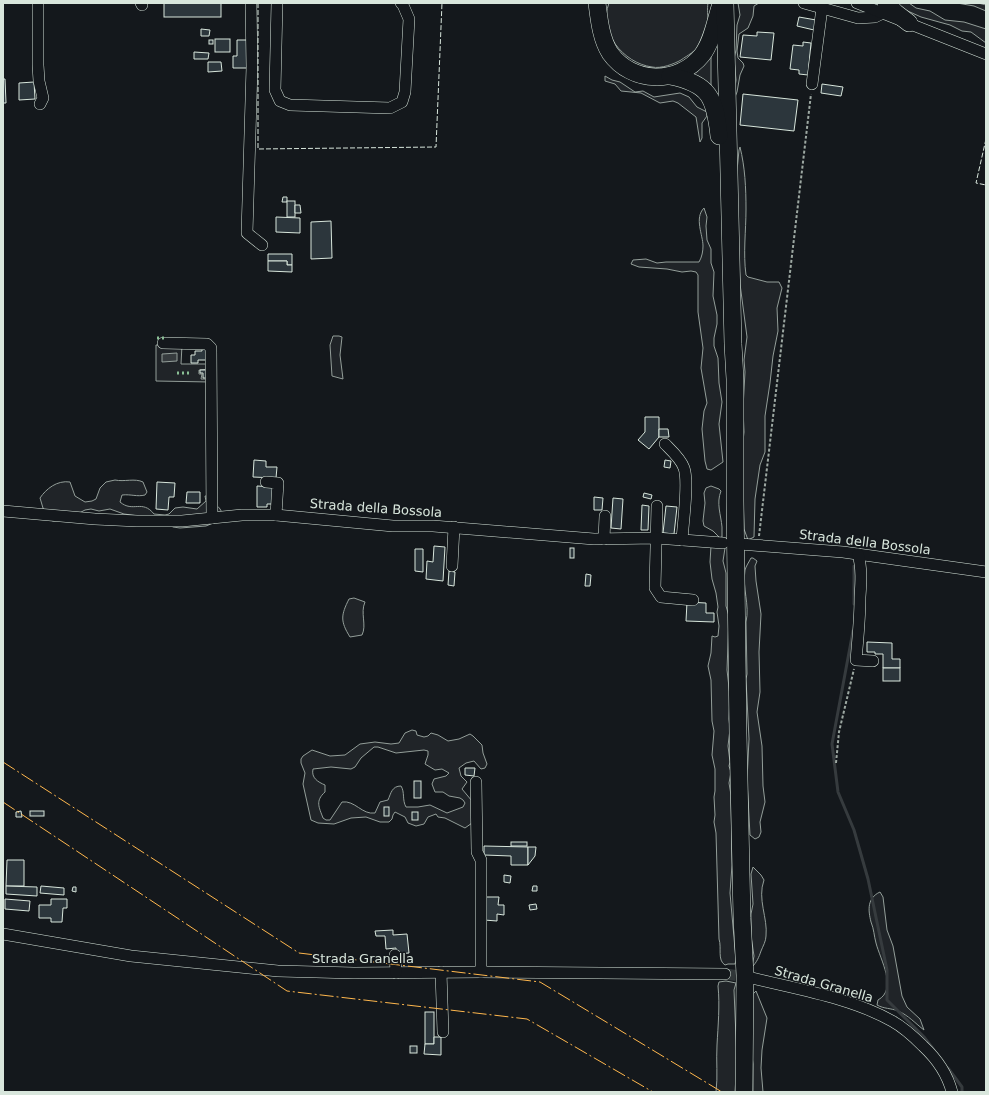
<svg xmlns="http://www.w3.org/2000/svg" width="989" height="1095" font-family="'DejaVu Sans',sans-serif">
<style>
.green{fill:#202428;stroke:#939e99;fill-rule:evenodd}
.water{fill:#363b3e;stroke:#939e99}
.lines{fill:none;stroke-linecap:round;stroke-linejoin:round}
.stream{stroke:#363b3e;stroke-width:3}
.building{fill:#2c363c;stroke:#d8e6dc}
.minor-tunnel{stroke:#313739;stroke-width:11;stroke-dasharray:11 5.5;stroke-linecap:butt}
.minor-casing{stroke:#d8e6dc;stroke-width:12}
.highway-casing{stroke:#d8e6dc;stroke-width:18}
.path{stroke:#9da8a2;stroke-width:2;stroke-dasharray:3 2;stroke-linecap:butt}
.minor{stroke:#14181c;stroke-width:11}
.highway{stroke:#14181c;stroke-width:17}
.hedge{stroke:#8ac095;stroke-width:3;stroke-dasharray:2 3;stroke-linecap:butt}
.fence{stroke:#d8e6dc;stroke-width:1;stroke-dasharray:5 2;stroke-linecap:butt}
.power{stroke:#ffb74d;stroke-width:1;stroke-dasharray:14 3 2 3;stroke-linecap:butt}
.labels{text-anchor:middle;dominant-baseline:central;stroke-width:3;stroke-linejoin:round;paint-order:stroke}
.street-label{font-size:13px;fill:#d8e6dc;stroke:#14181c}
</style>
<rect width="100%" height="100%" fill="#14181c"/>
<!-- green -->
<g class="green">
<path d="M609 3H708C707 9 708 17 708 21 707 24 701 42 700 44 695 52 688 55 681 60 674 64 661 69 652 67 623 63 598 32 609 3Z"/>
<path d="M738 3H759L754 6 753 16 748 28 739 34 737 51 738 58 743 63 744 66 740 75 737 92 733 102 736 80 734 59 736 50 737 25 740 15Z"/>
<path d="M897 3H909L916 8 930 11 945 20 964 22 986 29V43L971 32 962 31 950 25 921 17 901 8Z"/>
<path d="M957 3H978L986 5V11L974 6Z"/>
<path d="M711 54V91L684 75Z"/>
<path d="M605 76 612 80 620 82 635 92 643 91 654 97 680 93 689 97 697 107 707 112V116L702 123V138L700 142 696 117 678 103 673 101 660 103 641 93 621 91 615 84 605 81Z"/>
<path d="M740 147C745 167 746 188 746 209 746 231 743 253 746 275L748 277 767 282H779L782 288 777 308 778 331 773 356 770 383 765 416V452L760 465 755 499 754 537 748 540 744 529 742 451 744 432 743 408 745 372 744 360 747 337 740 284 736 181 739 150Z"/>
<path d="M704 208 707 217 706 226 707 240 711 249V263L714 272 713 296 717 315V324L714 338V346L718 358 719 383 722 402 719 424 723 462 711 470 707 469 705 461 702 429 704 411 707 403 701 368 703 348 698 312V275L696 272 691 271 682 272 667 269 639 267 631 264 633 260 646 259 657 263 666 262H699C702 257 703 251 703 246 703 235 694 218 704 208Z"/>
<path d="M333 336H339L342 337 340 355 343 379 332 376 330 345Z"/>
<path d="M156 345H182L181 364H209L210 369 199 370V374H202L201 379H210V382L156 381Z"/>
<path d="M115 480C124 482 135 478 143 482L147 492 145 495C137 497 131 494 122 495L120 502C133 513 142 499 154 514L165 515 169 514 175 508 183 507 197 509 206 501 205 496H209C213 506 219 504 222 513L218 521 206 526 180 528 173 527 161 519 124 514 110 509 99 511 91 509 85 510 68 519 53 521 46 518 40 498C46 489 57 480 70 482L75 496 85 502 92 501 96 499 100 488 106 482Z"/>
<path d="M711 486 719 489 721 491C716 503 721 515 722 527 722 530 722 534 722 537L720 538 713 531 704 526 703 521 705 503 704 493 706 488Z"/>
<path d="M711 546 725 548 723 561 726 573V606L729 616 727 670 730 696 729 719 730 729 728 746 730 762 729 766 731 772 729 783 731 795 732 865 730 893 736 960 735 964H728L725 965C717 960 722 948 719 939L716 833 714 822 715 815 714 797 715 791V769L712 755 714 731 712 721 711 680 708 666 711 653 712 636 715 637 718 636 719 626 717 612 718 607 716 593 712 579 710 562Z"/>
<path d="M751 558H753L757 561 755 566 756 581 761 614 759 652 760 692 757 712 762 746 763 786 765 802 760 822 761 832 759 837 755 839 750 835 747 780 749 739 746 679 747 674 746 622C750 605 742 588 745 570 746 566 749 562 751 558Z"/>
<path d="M354 598 365 602C360 613 367 625 362 635L350 637C340 621 341 615 349 599Z"/>
<path d="M412 730 416 731 417 735 424 737 428 736 431 733 438 735 448 741 459 739 470 734 473 736 482 745 483 753 487 764 485 768 481 769 474 761 466 763 459 768 461 776 467 782 462 789 472 801V823L465 828 445 818 438 817 436 814 428 817 424 824 416 826 408 823 405 817 395 812 393 815 392 819 389 822H380L366 817 351 818 334 824 318 823 311 820 303 784 305 773 301 763V759L303 756 312 750 330 756 345 755 360 744 375 742 391 744 399 743 405 733ZM374 747H378L396 753 424 750 428 751V755L425 764 435 770 442 769 449 773 446 776 434 779 432 784 435 792H443L449 796 460 798 463 800 465 803 463 807 447 813 430 805 418 807H406C402 800 405 792 401 786 392 786 391 793 388 800L380 802 375 813C362 815 355 800 342 802L330 820H326L323 818C319 807 315 801 325 792V785C318 782 311 778 313 769L331 767 351 769 355 767 361 758Z"/>
<path d="M753 867 761 875 764 880C757 899 768 918 766 936 766 941 763 946 761 951 759 957 757 962 752 967L754 956 751 936V914L753 904 751 874Z"/>
<path d="M880 892 883 897 887 930 893 946 902 996 907 1007 920 1019 924 1030C916 1024 908 1015 898 1011 891 1008 884 1009 877 1005L878 1000C898 989 880 959 876 943 874 936 874 929 871 922 868 910 867 898 880 892Z"/>
<path d="M726 981 736 983 734 990 737 1060 735 1092H716C718 1076 716 1061 717 1045 718 1026 720 1005 718 986L719 982Z"/>
<path d="M756 991 767 1018 762 1050 761 1068 763 1092H753V1064L749 1031 753 994Z"/>
</g>
<!-- water -->
<path class="water" d="M177 353V361L162 362V354Z"/>
<g class="lines">
<!-- stream -->
<g class="stream">
<path d="M854 566V604"/>
<path d="M853 631 832 744 838 792 854 830 868 879 887 970V1000L924 1037 934 1050"/>
<path d="M948 1068 962 1087V1092"/>
</g>
</g>
<!-- building -->
<g class="building">
<rect x="164" y="3" width="57" height="14"/>
<path d="M799 17 816 20 814 30 797 26Z"/>
<path d="M201 29 210 30 209 36H201Z"/>
<path d="M757 32 774 33 771 60 740 57 743 35 757 36Z"/>
<rect x="215" y="39" width="15" height="13"/>
<rect x="209" y="40" width="4" height="4"/>
<path d="M237 40H248V68H233V56H237Z"/>
<path d="M803 42 811 43 808 75 799 74V70L790 69 793 45 803 46Z"/>
<path d="M194 52 209 53 208 59H194Z"/>
<path d="M208 62H221L222 71 208 72Z"/>
<path d="M3 79H5L6 103H3Z"/>
<path d="M34 82 35 99 19 100V83Z"/>
<path d="M822 84 843 87 841 96 821 93Z"/>
<path d="M743 94 798 100 794 131 740 125Z"/>
<path d="M283 197H287V202H282Z"/>
<rect x="287" y="201" width="8" height="16"/>
<path d="M295 205H300L301 213H295Z"/>
<path d="M276 217 300 218V233L276 232Z"/>
<path d="M331 221 332 258 311 259V222Z"/>
<path d="M268 254H292V265H287V261H268Z"/>
<path d="M268 261H287V265H292V272L268 271Z"/>
<path d="M202 348H208V360H198V363H191V355H195V351H202Z"/>
<path d="M200 370H208V378H203V373H200Z"/>
<path d="M645 417H659V437L649 449 638 440 645 432Z"/>
<path d="M659 429H668L669 437H659Z"/>
<path d="M254 460 266 461V467H277L276 478 253 477Z"/>
<path d="M665 460 671 461 670 468 664 467Z"/>
<path d="M157 482 175 483 174 497H169L168 510 156 509Z"/>
<path d="M257 486 275 487V504H267V507H257Z"/>
<path d="M187 492H200V503H186Z"/>
<path d="M644 493 652 495 651 499 643 497Z"/>
<path d="M594 497 603 498 602 510H594Z"/>
<path d="M613 498 623 499 621 529 611 528Z"/>
<path d="M642 505 649 506 648 530H641Z"/>
<path d="M666 506 677 507 674 534 663 533Z"/>
<path d="M434 546 445 547 443 581 426 579 427 561 433 562Z"/>
<rect x="570" y="548" width="4" height="10"/>
<path d="M415 549H423V572L415 571Z"/>
<path d="M449 571 455 572 454 586 448 585Z"/>
<path d="M586 574 591 575 590 586H585Z"/>
<path d="M687 602 706 603V613H714V622L686 621Z"/>
<path d="M867 642 892 643V659H900V668H883V654H875V652H867Z"/>
<rect x="883" y="668" width="17" height="13"/>
<path d="M465 768H475L474 776 465 775Z"/>
<rect x="414" y="781" width="7" height="17"/>
<rect x="384" y="807" width="5" height="9"/>
<path d="M21 811 22 817H16V812Z"/>
<rect x="30" y="811" width="14" height="5"/>
<rect x="412" y="812" width="6" height="8"/>
<rect x="511" y="842" width="16" height="4"/>
<path d="M484 846 528 847V865H511V856L484 855Z"/>
<path d="M528 847H536L535 856 528 865Z"/>
<path d="M7 860H24V886H6Z"/>
<path d="M504 875 511 876 510 883 504 882Z"/>
<path d="M6 886 37 887V896L6 894Z"/>
<path d="M41 886 64 888V895L40 893Z"/>
<path d="M533 886H537V891H532Z"/>
<path d="M73 887H76V892L72 891Z"/>
<path d="M485 897H499L498 905H504V915L497 914V921L484 920Z"/>
<path d="M5 899 30 901 29 911 5 909Z"/>
<path d="M51 899H67V908H63L62 922H51V918H39V905H51Z"/>
<path d="M536 904 537 909 530 910 529 905Z"/>
<path d="M393 930V935L407 934 409 953 396 954V948L386 949 385 936H376L375 931Z"/>
<rect x="425" y="1012" width="9" height="32"/>
<path d="M434 1037H441V1055L424 1054 425 1044H434Z"/>
<rect x="410" y="1046" width="7" height="7"/>
</g>
<g class="lines">
<!-- minor-tunnel -->
<path class="minor-tunnel" d="M725 974 748 977"/>
<!-- minor casing -->
<g class="minor-casing">
<g id="minor">
<path d="M38 3V65L39 81 43 98 40 104"/>
<path d="M141 3 142 5"/>
<path d="M251 3 252 67 247 233 262 245"/>
<path d="M277 3 275 90 280 101 290 105 390 108 402 102 405 92 409 19 403 5 401 3"/>
<path d="M804 3 858 18 875 17 883 13"/>
<path d="M857 3 986 54"/>
<path d="M812 84 822 8"/>
<path d="M163 343 207 344 211 348 212 518"/>
<path d="M665 444C672 451 681 459 684 468 689 482 683 523 682 540"/>
<path d="M266 482 278 483 276 515"/>
<path d="M657 506 655 588 661 597 693 600"/>
<path d="M3 511 95 519 137 521H182L242 515H276L393 526H433L594 539 656 538 723 543"/>
<path d="M604 539 605 516"/>
<path d="M740 544 843 552 986 572"/>
<path d="M858 554C862 568 861 583 860 597 860 618 858 639 856 660L873 661"/>
<path d="M452 566 454 527"/>
<path d="M476 782 477 852 481 860V972"/>
<path d="M3 934 131 956 278 971 354 973 481 972 725 974"/>
<path d="M395 955 396 973"/>
<path d="M441 972 443 1032"/>
<path d="M748 977C795 989 849 997 892 1021 903 1027 914 1037 923 1046 937 1059 947 1073 952 1092"/>
</g>
</g>
<!-- highway casing -->
<g class="highway-casing">
<g id="highway">
<path d="M597 3C599 19 601 39 610 53 632 84 678 85 702 55 712 42 715 23 720 7"/>
<path d="M725 3 733 344 735 379V501L738 733 742 918 745 975 744 1092"/>
<path d="M886 3 896 13 909 23"/>
<path d="M670 76C710 84 715 98 719 136"/>
</g>
</g>
<!-- path -->
<g class="path">
<path d="M759 536 811 94"/>
<path d="M836 763 839 732 854 669"/>
</g>
<!-- minor -->
<use href="#minor" class="minor"/>
<!-- highway -->
<use href="#highway" class="highway"/>
<!-- hedge -->
<g class="hedge">
<path d="M157 338H164"/>
<path d="M177 373H190"/>
</g>
<!-- fence -->
<g class="fence">
<path d="M258 3V149L436 147 442 3"/>
<path d="M986 139 976 183 986 185"/>
</g>
<!-- power -->
<g class="power">
<path d="M3 762 299 953 540 982 722 1092"/>
<path d="M3 802 287 991 527 1019 653 1092"/>
</g>
</g>
<g class="labels">
<!-- street labels -->
<g class="street-label">
<text transform="translate(376 508) rotate(4)">Strada della Bossola</text>
<text transform="translate(865 542) rotate(7)">Strada della Bossola</text>
<text x="363" y="958">Strada Granella</text>
<text transform="translate(824 984) rotate(16)">Strada Granella</text>
</g>
</g>
<!-- border -->
<rect width="989" height="1095" fill="none" stroke="#d8e6dc" stroke-width="8"/>
</svg>
